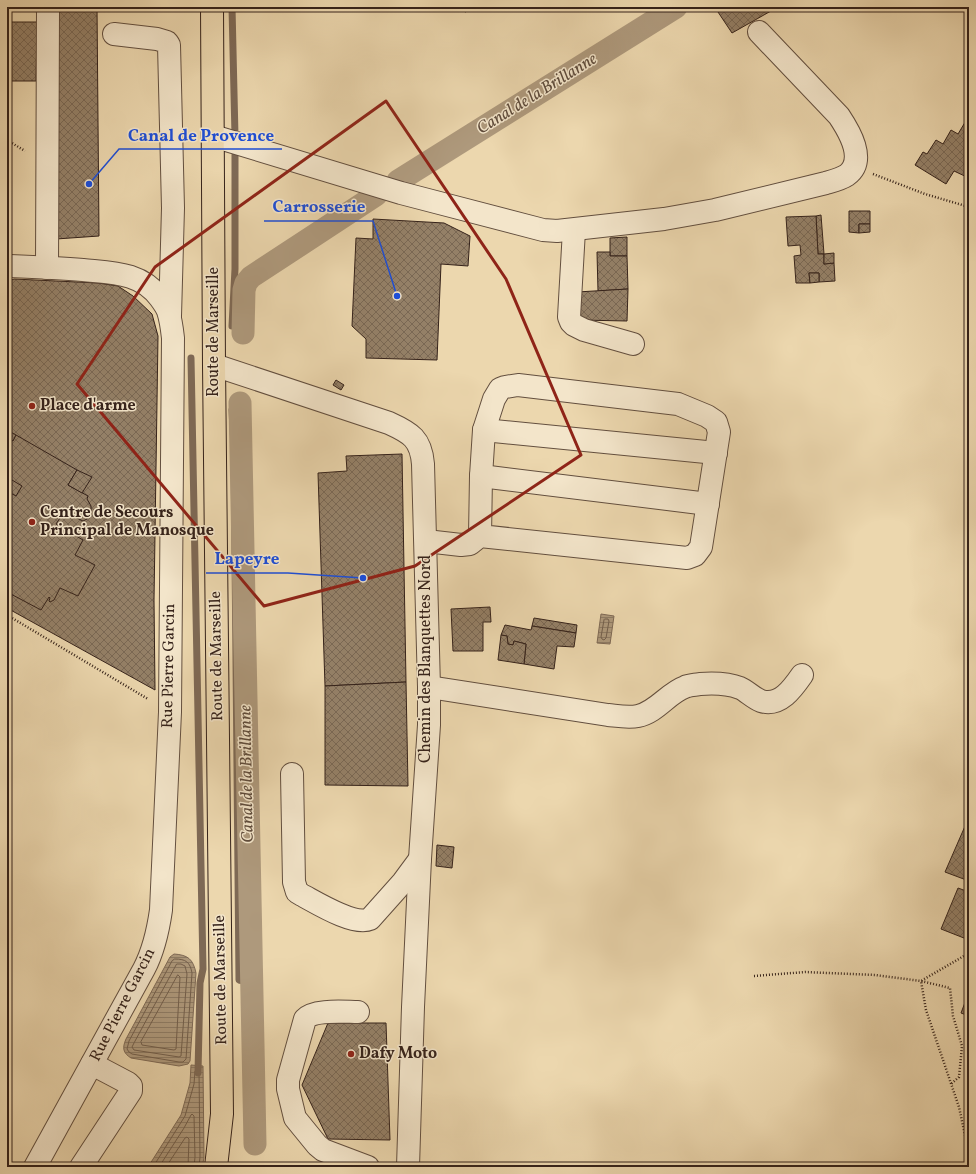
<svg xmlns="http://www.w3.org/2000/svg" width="976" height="1174" font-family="Vollkorn,serif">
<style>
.water{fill:url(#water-rules);stroke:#7e6955}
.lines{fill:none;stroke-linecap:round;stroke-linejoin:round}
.shore{stroke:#725e4b;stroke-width:1}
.stream{stroke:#7e6955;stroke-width:7}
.canal{stroke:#ae997c;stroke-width:23}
.building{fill:url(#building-cross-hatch);stroke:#35221a}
.minor-casing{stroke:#634f3f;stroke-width:24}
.major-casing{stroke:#35221a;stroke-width:24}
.path{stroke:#35221a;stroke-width:2.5;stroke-dasharray:1 2;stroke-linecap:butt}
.minor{stroke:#f3e5ca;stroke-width:22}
.major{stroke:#ecd7ae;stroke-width:22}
.marked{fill:none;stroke:#8f2418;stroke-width:3;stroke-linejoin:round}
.poi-dot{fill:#8f2418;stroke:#f3e5ca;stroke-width:1.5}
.labels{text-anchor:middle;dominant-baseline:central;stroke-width:3;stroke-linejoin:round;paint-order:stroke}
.street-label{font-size:16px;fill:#35221a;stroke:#f3e5ca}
.poi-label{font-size:16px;font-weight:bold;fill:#35221a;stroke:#f3e5ca;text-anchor:start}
.water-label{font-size:17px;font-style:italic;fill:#5f4c3c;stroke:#f3e5ca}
.leader{fill:none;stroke:#1d4ed8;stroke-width:1.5}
.callout-dot{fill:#1d4ed8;stroke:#f3e5ca;stroke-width:1.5}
.callout-label{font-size:17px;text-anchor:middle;font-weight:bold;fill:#1d4ed8;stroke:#f3e5ca;stroke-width:3;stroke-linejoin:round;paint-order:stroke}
</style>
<defs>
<pattern id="water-rules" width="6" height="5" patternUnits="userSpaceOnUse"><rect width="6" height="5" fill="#ae997c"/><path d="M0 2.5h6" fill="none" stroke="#8e7c65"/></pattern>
<pattern id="building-cross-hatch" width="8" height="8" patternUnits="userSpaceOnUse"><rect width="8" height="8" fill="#948067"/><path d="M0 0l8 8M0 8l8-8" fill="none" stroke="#7a6854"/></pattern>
</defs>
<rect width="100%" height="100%" fill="#ecd7ae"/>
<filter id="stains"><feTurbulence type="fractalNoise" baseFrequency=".005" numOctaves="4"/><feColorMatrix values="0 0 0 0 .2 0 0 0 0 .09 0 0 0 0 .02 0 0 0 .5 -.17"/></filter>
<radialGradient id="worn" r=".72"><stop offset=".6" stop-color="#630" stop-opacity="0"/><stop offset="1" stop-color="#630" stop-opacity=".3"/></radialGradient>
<!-- water -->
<g class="water">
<path d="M601 614 614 616 610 644 597 643Z"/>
<path d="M174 954C188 955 193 959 196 973L190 1061 188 1064 179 1066 131 1058C123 1053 122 1048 126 1039L170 957Z"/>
<path d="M191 1065 203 1066 204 1158 202 1167H148L181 1115 190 1083Z"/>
</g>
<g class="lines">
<!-- shore -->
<g class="shore">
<path d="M605 619H608L609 621 606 638 604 640 602 639 601 637 604 620Z"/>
<path d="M175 959C186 959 190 962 192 973L186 1059 183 1062H179L132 1054 129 1052 127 1049 129 1041 172 961Z"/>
<path d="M177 964H181L185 966 187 974 181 1056 179 1057 134 1050 132 1047 134 1043Z"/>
<path d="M178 975 180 977 176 1049 174 1050 142 1045 141 1042Z"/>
<path d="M153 1167 185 1116 194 1084 195 1071 197 1069 199 1071 200 1157 199 1167"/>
<path d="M159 1167 184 1128 191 1115 192 1114 194 1116 195 1157 194 1167"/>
<path d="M166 1167 185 1138 187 1137 189 1139 188 1167"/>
</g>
<!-- stream -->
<g class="stream">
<path d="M232 7 235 136"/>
<path d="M232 326 235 269V155"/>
<path d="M191 358 203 969 200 983 198 1073"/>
<path d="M232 410 234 447 239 980 252 983"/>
</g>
<!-- canal -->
<g class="canal">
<path d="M398 181 676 7"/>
<path d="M243 333 244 290 246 283 251 277 376 195"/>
<path d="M240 403 255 1144"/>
</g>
</g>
<!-- building -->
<g class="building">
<path d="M56 7H97L99 236 56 239Z"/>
<path d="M450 7H468L466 12Z"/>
<path d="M719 7H778L732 33 716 9Z"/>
<path d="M7 22H9L8 81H7Z"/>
<path d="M9 22H37L36 81H8Z"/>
<path d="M967 119 969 120V178L954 171 946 184 915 165 923 152 927 154 936 140 943 144 951 130 958 134Z"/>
<path d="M849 211H870V224H859V233L849 232Z"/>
<path d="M821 215 824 254H818L816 216Z"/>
<path d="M816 216 818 254H824V264L834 263 835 281 819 282V273H809L810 283H796L794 256 801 255 800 245 788 246 786 217Z"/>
<path d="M373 219 444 223 470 236 468 266 441 264 437 360 366 358V339L352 326 356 238 373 239Z"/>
<path d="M859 224H870V232L859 233Z"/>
<path d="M627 237V256H610V238Z"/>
<path d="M597 252H610V256H627L628 289 598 291Z"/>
<path d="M834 253V263L824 264V254Z"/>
<path d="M809 273H819V282L810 283Z"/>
<path d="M14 279 98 283 118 286 133 296 152 314 158 336 154 600 155 690 7 608V282Z"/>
<path d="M628 289 627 321 579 320 577 292Z"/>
<path d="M336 380 344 385 341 390 333 385Z"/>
<path d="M7 430 16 435 13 441 7 438Z"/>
<path d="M16 435 77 470 68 485 88 496 87 499 91 506V511L87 516V519L83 521 64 512 56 524 83 540 75 555 95 565 78 596 60 588 54 600 50 602 49 601 50 598 49 597 41 610 7 592V438L13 441Z"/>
<path d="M402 454 406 682 325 686 318 473 347 471 346 456Z"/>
<path d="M77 470 92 477 82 493 68 485Z"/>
<path d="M7 477 22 486 16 496 7 491Z"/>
<path d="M490 607 491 622H483V651H453L451 609Z"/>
<path d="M534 618 577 625 576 633 532 626Z"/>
<path d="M505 625 531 630 532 626 576 633 574 647 557 646 554 669 524 664 526 644 514 641 513 645 508 644 507 636 501 635Z"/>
<path d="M501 635 507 636 508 644 513 645 514 641 526 644 524 664 498 660Z"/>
<path d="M406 682 408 786 325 785V686Z"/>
<path d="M969 817V881L945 872Z"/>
<path d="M437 845 454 847 452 868 436 866Z"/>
<path d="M958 888 969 892V940L941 929Z"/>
<path d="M969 992V1016L961 1013Z"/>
<path d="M328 1023H386L390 1140 328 1139 302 1085Z"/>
</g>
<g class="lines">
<!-- minor casing -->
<g class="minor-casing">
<g id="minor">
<path d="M114 34 157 39 167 42 169 45 173 208 170 316"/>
<path d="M213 136 401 193 543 230 557 231 664 219 715 210 826 183C833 181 841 179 847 175 867 160 849 131 839 116L759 32"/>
<path d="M574 230 569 317 571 322 574 325 584 330 633 344"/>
<path d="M7 266C32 267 58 268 83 270 112 273 141 272 160 298 163 302 166 306 168 311 171 320 172 329 173 338L170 712 161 910C158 931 154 950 144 969L35 1167"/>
<path d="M47 268 48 12 47 7"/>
<path d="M214 365 389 423C411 433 421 439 423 464L429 687V725L420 859 413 1007 408 1167"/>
<path d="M484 430 716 453"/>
<path d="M481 476 708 504"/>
<path d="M426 541 461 545 470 544 480 536 481 476 484 430 494 399 500 389 505 387 518 385 678 404 707 416 716 422 719 432 701 547 695 555 687 558 480 536"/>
<path d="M429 687 608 715C618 716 628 718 638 716 657 712 668 693 685 687 689 685 695 685 700 684 713 683 727 683 740 688 747 691 753 698 761 701 780 707 793 688 802 675"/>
<path d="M292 774 294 882 297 892 302 895C317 903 354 926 370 919L403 882 420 859"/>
<path d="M358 1012C345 1012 314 1009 305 1019L288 1080V1089L295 1118 317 1145 323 1150 368 1167"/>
<path d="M81 1167 131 1091V1086L128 1083 92 1064"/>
</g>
</g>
<!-- major casing -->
<g class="major-casing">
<path id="major" d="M212 7 214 365 222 1114 216 1167"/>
</g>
<!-- path -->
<g class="path">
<path d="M7 140 25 151"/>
<path d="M873 174 925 194 969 207"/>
<path d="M7 615 148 699"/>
<path d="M969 953 921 981 926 1010 959 1107 969 1154"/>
<path d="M754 976 805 972 875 975 921 981 950 988 953 1016 962 1046 959 1077 951 1084"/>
</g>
<!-- minor -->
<use href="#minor" class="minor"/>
<!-- major -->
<use href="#major" class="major"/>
</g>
<!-- marked area -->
<path class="marked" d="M386 101 506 279 581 455 415 566 264 606 77 384 155 267Z"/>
<!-- markers -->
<g class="poi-dot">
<circle cx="32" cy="406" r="4"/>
<circle cx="32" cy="522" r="4"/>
<circle cx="351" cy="1054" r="4"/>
</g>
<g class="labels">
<!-- street labels -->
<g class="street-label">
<text transform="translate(214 332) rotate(-90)">Route de Marseille</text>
<text transform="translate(217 656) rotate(-91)">Route de Marseille</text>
<text transform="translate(426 659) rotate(-90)">Chemin des Blanquettes Nord</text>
<text transform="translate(169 666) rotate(-89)">Rue Pierre Garcin</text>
<text transform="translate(221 980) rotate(-91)">Route de Marseille</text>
<text transform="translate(123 1005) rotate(-63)">Rue Pierre Garcin</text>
</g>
<!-- poi labels -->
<g class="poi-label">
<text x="40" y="406">Place d'arme</text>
<text x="40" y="513">Centre de Secours<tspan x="40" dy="18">Principal de Manosque</tspan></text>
<text x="359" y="1054">Dafy Moto</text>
</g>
<!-- water labels -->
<g class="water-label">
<text transform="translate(537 94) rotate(-32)">Canal de la Brillanne</text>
<text transform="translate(247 774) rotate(-91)">Canal de la Brillanne</text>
</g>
</g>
<!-- callouts -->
<path class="leader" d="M89 184L119 149H282M397 296L373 221H264M363 578L288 573H206"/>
<g class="callout-dot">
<circle cx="89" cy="184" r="4"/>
<circle cx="397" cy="296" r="4"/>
<circle cx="363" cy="578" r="4"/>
</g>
<g class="callout-label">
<text x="201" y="141">Canal de Provence</text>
<text x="319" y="212">Carrosserie</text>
<text x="247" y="564">Lapeyre</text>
</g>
<!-- margin -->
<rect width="976" height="1174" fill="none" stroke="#ecd7ae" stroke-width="24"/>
<rect x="8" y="8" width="960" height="1158" fill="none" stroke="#35221a" stroke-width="2"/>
<rect x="12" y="12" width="952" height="1150" fill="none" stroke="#35221a"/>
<rect width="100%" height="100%" filter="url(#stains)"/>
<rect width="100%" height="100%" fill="url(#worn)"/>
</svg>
